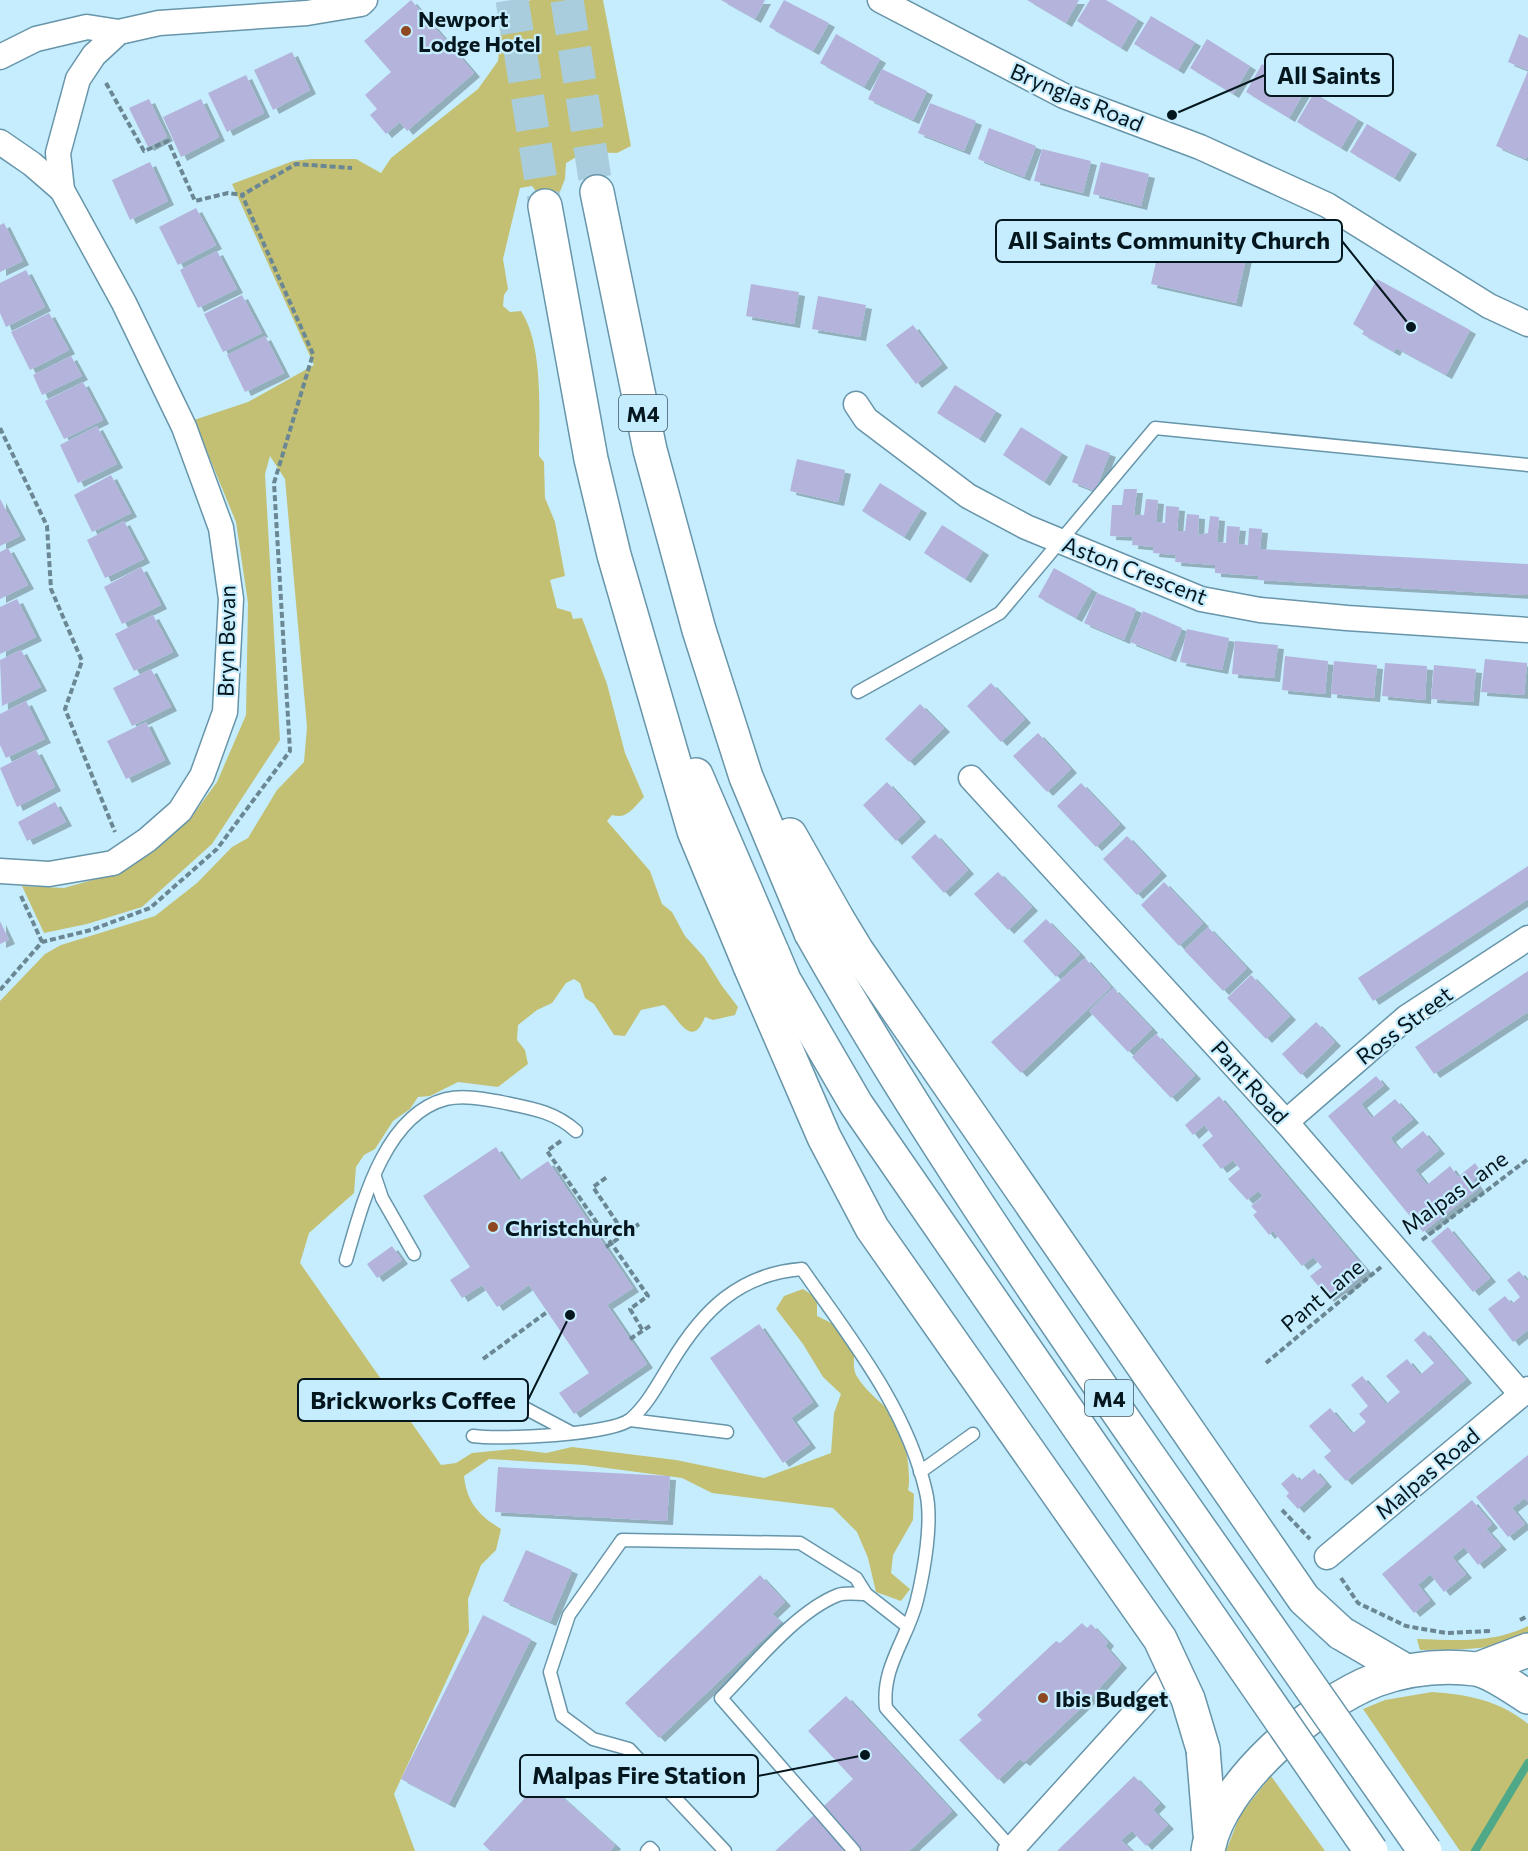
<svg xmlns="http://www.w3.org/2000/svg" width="1528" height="1851" font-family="Commissioner,sans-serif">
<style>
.green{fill:#c3c073}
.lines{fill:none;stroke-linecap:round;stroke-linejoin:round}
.stream{stroke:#4fa887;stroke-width:8}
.building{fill:#b4b3dc;filter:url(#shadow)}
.motorway-tunnel{stroke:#a9cddc;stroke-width:33;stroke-dasharray:33 16;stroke-linecap:butt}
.service-casing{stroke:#6795a9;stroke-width:15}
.minor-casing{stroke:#6795a9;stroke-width:27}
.primary-casing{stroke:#6795a9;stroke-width:36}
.motorway-casing{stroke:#6795a9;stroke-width:36}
.path{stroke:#6a8793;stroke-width:4;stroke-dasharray:6 3;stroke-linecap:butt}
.service{stroke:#fff;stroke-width:12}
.minor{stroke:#fff;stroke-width:24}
.primary{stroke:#fff;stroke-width:33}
.motorway{stroke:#fff;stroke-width:33}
.motorway-bridge-casing{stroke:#6795a9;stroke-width:36;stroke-linecap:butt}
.motorway-bridge{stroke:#fff;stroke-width:33}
.poi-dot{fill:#8e4822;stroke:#c6edfe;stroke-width:2}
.labels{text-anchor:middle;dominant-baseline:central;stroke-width:4.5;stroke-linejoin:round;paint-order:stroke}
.shield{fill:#c6edfe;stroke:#3f5761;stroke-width:1.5}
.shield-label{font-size:21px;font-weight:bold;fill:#05171e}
.poi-label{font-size:22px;font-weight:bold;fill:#05171e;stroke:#c6edfe;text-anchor:start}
.street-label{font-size:22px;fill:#05171e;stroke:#c6edfe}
.leader{fill:none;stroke:#05171e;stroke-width:2}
.callout-dot{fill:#05171e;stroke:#c6edfe;stroke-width:2}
.callout{fill:#c6edfe;stroke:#05171e;stroke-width:2}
.callout-label{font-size:24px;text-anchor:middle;font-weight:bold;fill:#05171e}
</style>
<defs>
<filter id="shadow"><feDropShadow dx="6" dy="4" stdDeviation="0" flood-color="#0004"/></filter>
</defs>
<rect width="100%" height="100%" fill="#c6edfe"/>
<!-- green -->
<g class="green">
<path d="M531 0H603L631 146 617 153 585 152 566 163 565 179 559 194H538L532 186 520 188 503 259 508 289 504 295 503 306 510 312 521 311C544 346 539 415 539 456L544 462 545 498 555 522 565 576 550 580 557 608 571 612 573 619 582 618 607 684 625 753 644 797C634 807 627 820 612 815L607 821 650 871 662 904 672 912 685 936 704 957 722 986 738 1007 735 1015 713 1020 705 1017C691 1052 677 1015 664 1005L641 1010 625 1036 614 1035 594 1004 585 998 580 983 574 979 566 983 552 1003 537 1010 518 1025 517 1040 525 1050 528 1064 498 1087 458 1082 430 1096 418 1097 410 1109 393 1121 375 1149 364 1155 356 1167 354 1193 309 1233 300 1263 441 1465 456 1463 472 1453 513 1449 546 1453 572 1447 676 1460 764 1478 831 1453 834 1413 841 1394 823 1377 803 1344 776 1309 784 1296 803 1289 817 1298V1316C831 1323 851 1331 854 1348 855 1357 852 1366 856 1375 865 1391 882 1403 894 1415 904 1426 912 1475 908 1490L914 1494 913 1520 893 1555 891 1573 910 1589 901 1601 876 1592 868 1558 857 1532 833 1508 712 1493 682 1478 584 1465 489 1459 464 1476C467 1502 478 1515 501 1529L496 1550 481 1565 468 1599 469 1632 394 1794 415 1851H0V1001L45 954 61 945 155 916 197 883 232 847 248 838 277 790 304 762 307 727 285 479 270 456 265 474 280 740 212 844 142 907 87 924 44 933 22 886 64 888 110 875 128 866 192 816 217 782 246 715 248 603 236 522 194 420 248 402 314 365 232 184 293 161 311 159H356L381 173 391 158 478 89 498 61 501 28 523 3Z"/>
<path d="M1528 1626V1639C1493 1650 1457 1650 1420 1650L1417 1639C1457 1640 1491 1644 1528 1626Z"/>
<path d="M1432 1692C1466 1694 1501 1701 1528 1724V1851H1460L1363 1709 1385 1700Z"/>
<path d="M1271 1776 1325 1851H1226L1240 1815Z"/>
</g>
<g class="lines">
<!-- stream -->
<path class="stream" d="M1475 1851 1528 1763"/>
</g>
<!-- building -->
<g class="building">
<path d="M411 0 474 73 407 131 400 122 386 134 370 115 377 109 365 95 391 72 364 41Z"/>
<path d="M721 0H765L755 19Z"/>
<path d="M784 0 829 23 813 51 769 27Z"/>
<path d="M1027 0H1079L1066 23Z"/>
<path d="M1090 0H1106L1138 19 1121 48 1077 21Z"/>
<path d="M1151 16 1195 42 1178 70 1134 44Z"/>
<path d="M836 34 880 59 864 87 820 63Z"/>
<path d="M1519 34 1528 38V70L1508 62Z"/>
<path d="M1207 39 1250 66 1233 94 1190 68Z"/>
<path d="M292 52 310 90 273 110 254 70Z"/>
<path d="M1262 64 1306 89 1289 118 1246 92Z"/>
<path d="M882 69 927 91 913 120 868 99Z"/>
<path d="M1528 71V155L1526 159 1496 146Z"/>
<path d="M246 75 264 113 227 132 208 93Z"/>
<path d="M1314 93 1358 119 1341 148 1297 122Z"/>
<path d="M149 99 167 137 148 147 129 108Z"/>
<path d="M201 99 219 137 181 157 163 117Z"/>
<path d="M930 103 976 121 964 151 918 133Z"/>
<path d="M1367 124 1411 150 1394 178 1350 152Z"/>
<path d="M989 128 1036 146 1024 177 978 159Z"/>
<path d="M1042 149 1091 161 1083 193 1034 181Z"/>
<path d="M150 162 168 201 130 220 112 180Z"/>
<path d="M1101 162 1149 174 1141 206 1093 194Z"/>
<path d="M196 208 216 245 178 265 159 227Z"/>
<path d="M4 223 23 261 0 272V225Z"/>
<path d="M1198 243 1247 253 1236 303 1151 284 1160 244 1195 252Z"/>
<path d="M217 251 237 289 198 308 180 270Z"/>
<path d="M26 270 45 307 6 327 0 313V283Z"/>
<path d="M1377 279 1470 330 1446 375 1396 348 1394 352 1362 334 1364 331 1353 324Z"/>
<path d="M751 284 799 292 794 324 746 316Z"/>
<path d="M242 295 262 333 223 352 204 314Z"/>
<path d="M818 296 866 305 860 337 812 329Z"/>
<path d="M49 313 69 350 30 370 11 332Z"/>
<path d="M913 325 942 364 916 384 886 345Z"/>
<path d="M265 336 284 373 245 392 227 355Z"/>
<path d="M71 356 82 376 42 395 33 375Z"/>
<path d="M83 382 103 420 64 439 45 401Z"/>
<path d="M955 385 996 411 979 439 937 413Z"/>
<path d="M97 426 117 464 78 483 60 445Z"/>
<path d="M1021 427 1062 453 1044 482 1003 455Z"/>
<path d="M1086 444 1110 453 1095 491 1072 482Z"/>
<path d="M797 459 845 470 838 502 790 491Z"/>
<path d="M111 475 131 513 92 532 74 495Z"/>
<path d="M880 483 921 509 904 537 862 511Z"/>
<path d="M1124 489H1137L1134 515H1144L1146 499 1158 500 1156 522 1165 523 1166 506 1179 507 1177 531H1185L1187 514 1199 515 1198 535 1208 533 1210 516 1219 517 1217 542 1226 543 1227 526 1240 527 1238 544 1248 545 1249 528 1262 529 1260 549 1528 564V595L1258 580V576L1215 573V565L1175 562 1176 555 1153 553 1154 547 1132 545 1133 537 1110 536 1112 505H1122Z"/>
<path d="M0 499 20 536 0 546Z"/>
<path d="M124 521 144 559 105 578 87 540Z"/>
<path d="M942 525 983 551 965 579 924 553Z"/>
<path d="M8 548 28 585 0 599V552Z"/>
<path d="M141 567 161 605 122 624 104 587Z"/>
<path d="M1054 568 1092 589 1076 618 1038 597Z"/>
<path d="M1097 593 1136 609 1124 640 1084 623Z"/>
<path d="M17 599 36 637 0 654V607Z"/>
<path d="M1143 611 1182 628 1170 658 1130 642Z"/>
<path d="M153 615 173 652 134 671 115 634Z"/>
<path d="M1187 629 1229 638 1222 670 1180 662Z"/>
<path d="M1235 641 1278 645 1274 678 1232 674Z"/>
<path d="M21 650 41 687 2 706 0 660Z"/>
<path d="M1285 656 1328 661 1325 694 1282 690Z"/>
<path d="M1485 659 1527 663 1524 695 1481 692Z"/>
<path d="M1334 661 1377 665 1374 698 1331 694Z"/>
<path d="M1385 663 1427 666 1425 700 1382 696Z"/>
<path d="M1434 665 1476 669 1473 702 1431 699Z"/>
<path d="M151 669 171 707 132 726 113 688Z"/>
<path d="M991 683 1025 719 1001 742 967 706Z"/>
<path d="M26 701 45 739 6 758 0 745V714Z"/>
<path d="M920 704 944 728 909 762 885 739Z"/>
<path d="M146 722 165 760 126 779 107 741Z"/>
<path d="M1038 733 1071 769 1047 792 1013 756Z"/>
<path d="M36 750 55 787 17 807 0 768Z"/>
<path d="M887 782 920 818 896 841 863 805Z"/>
<path d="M1081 783 1120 824 1096 847 1057 806Z"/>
<path d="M55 802 66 822 27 841 18 822Z"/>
<path d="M935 834 968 870 944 893 911 857Z"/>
<path d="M1127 836 1161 872 1137 895 1103 859Z"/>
<path d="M1528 866V899L1373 1001 1358 978Z"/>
<path d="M998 872 1032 907 1008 930 974 894Z"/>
<path d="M1164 882 1203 923 1179 946 1141 905Z"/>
<path d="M1046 919 1080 954 1056 977 1023 941Z"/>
<path d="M0 921 9 940 0 944Z"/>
<path d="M1208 927 1247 968 1223 991 1184 950Z"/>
<path d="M1085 958 1111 987 1021 1073 991 1042Z"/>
<path d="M1528 971V1012L1434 1074 1415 1047Z"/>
<path d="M1251 975 1290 1016 1266 1039 1227 998Z"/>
<path d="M1113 988 1152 1029 1128 1052 1089 1011Z"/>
<path d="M1316 1022 1335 1042 1301 1075 1282 1054Z"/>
<path d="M1156 1034 1195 1075 1171 1098 1132 1057Z"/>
<path d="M1376 1076 1384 1085 1361 1104 1372 1118 1395 1099 1413 1119 1390 1138 1393 1142 1400 1150 1423 1131 1439 1150 1415 1170 1427 1185 1450 1166 1458 1177 1475 1163 1482 1173 1473 1180 1479 1188 1423 1232 1328 1116Z"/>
<path d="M1219 1096 1367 1271 1342 1292 1340 1289 1328 1298 1310 1276 1322 1267 1313 1257 1302 1266 1273 1231 1269 1235 1253 1215 1257 1212 1251 1206 1263 1196 1258 1191 1247 1200 1228 1179 1240 1169 1233 1160 1221 1169 1210 1155 1202 1145 1213 1136 1204 1125 1193 1135 1185 1125Z"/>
<path d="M496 1147 519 1181 548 1161 633 1288 607 1305 647 1364 574 1414 559 1393 589 1373 529 1285 497 1307 482 1285 462 1298 450 1280 470 1267 423 1196Z"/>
<path d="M1448 1227 1490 1278 1473 1292 1431 1241Z"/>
<path d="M392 1246 402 1260 377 1278 367 1264Z"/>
<path d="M1519 1271 1528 1282V1330L1513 1342 1488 1309 1505 1296 1512 1304 1520 1297 1507 1280Z"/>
<path d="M759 1324 813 1402 791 1418 810 1444 783 1463 710 1358Z"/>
<path d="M1424 1331 1466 1379 1346 1481 1324 1457 1331 1451 1309 1426 1330 1408 1352 1434 1366 1422 1359 1414 1368 1406 1351 1385 1362 1376 1386 1404 1400 1392 1386 1376 1396 1368 1407 1359 1420 1375 1434 1363 1414 1340Z"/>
<path d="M1528 1455V1502L1525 1498 1512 1508 1525 1524 1508 1537 1476 1497Z"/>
<path d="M498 1467 670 1476 667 1521 495 1512Z"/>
<path d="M1314 1469 1326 1483 1298 1509 1286 1496 1289 1493 1281 1484 1293 1473 1300 1481Z"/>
<path d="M1472 1500 1492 1524 1486 1529 1501 1546 1478 1565 1464 1547 1452 1557 1466 1574 1444 1592 1430 1574 1418 1585 1430 1600 1414 1613 1382 1574Z"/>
<path d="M526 1550 572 1570 550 1622 503 1601Z"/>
<path d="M760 1575 785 1602 772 1614 781 1622 659 1738 625 1703Z"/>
<path d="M483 1615 531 1639 449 1804 401 1779Z"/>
<path d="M1082 1623 1087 1628 1091 1624 1108 1642 1105 1646 1121 1664 1085 1704 1024 1762 1020 1759 998 1780 959 1740 982 1720 977 1715 1056 1641 1060 1643Z"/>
<path d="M846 1696 952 1811 909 1851H775L853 1779 808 1731Z"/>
<path d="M1134 1776 1160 1803 1153 1810 1168 1825 1146 1846 1132 1831 1121 1840 1132 1851H1057Z"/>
<path d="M542 1779 615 1845 610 1851H490L483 1844Z"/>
</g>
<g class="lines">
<!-- motorway-tunnel -->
<g class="motorway-tunnel">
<path d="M512 0 545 206"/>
<path d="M567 0 597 192"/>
</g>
<!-- service casing -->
<g class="service-casing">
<g id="service">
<path d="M858 692 1000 613 1155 428 1528 465"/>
<path d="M375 1177 382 1198 414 1254"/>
<path d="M346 1260C362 1205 384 1115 446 1099 464 1095 484 1099 501 1102 530 1108 554 1111 576 1131"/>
<path d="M519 1405 570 1432"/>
<path d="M630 1420 727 1432"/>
<path d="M473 1436C500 1440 612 1435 631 1419 648 1404 659 1382 671 1363 703 1310 739 1274 802 1269 850 1338 907 1408 926 1492 933 1521 924 1571 917 1600 908 1638 881 1667 886 1708L1012 1849"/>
<path d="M920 1472 973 1434"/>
<path d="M647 1851 650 1848 653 1851"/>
<path d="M725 1851 629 1749 593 1739 562 1716 550 1672 569 1615 622 1540 800 1543 856 1578 866 1594 907 1626"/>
<path d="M854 1851 721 1698C753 1666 795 1612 838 1595 846 1592 857 1594 866 1594"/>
</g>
</g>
<!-- minor casing -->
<g class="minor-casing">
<g id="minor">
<path d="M880 0 1064 96 1200 147 1327 205 1489 306 1528 324"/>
<path d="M0 57 36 39 87 27 119 32"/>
<path d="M0 142 32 164 62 190"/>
<path d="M856 404 866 419 968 496 1026 527 1201 599 1260 610 1347 618 1528 630"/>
<path d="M971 778 1286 1122 1521 1394"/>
<path d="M0 871 49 874 113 863 147 840 180 811 202 776 225 712 231 599 221 528 184 427 124 303 62 190 58 153 78 79 94 55 119 32 159 23 307 13 361 4 365 0"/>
<path d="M1286 1122 1407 1017 1528 938"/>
<path d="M1327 1557 1528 1389"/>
<path d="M1010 1851 1164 1681"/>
</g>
</g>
<!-- primary casing -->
<g class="primary-casing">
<g id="primary">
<path d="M1478 1669 1528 1650"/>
<path d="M1208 1851C1218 1785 1315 1703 1376 1680 1407 1669 1443 1665 1476 1669 1492 1672 1514 1688 1528 1697"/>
</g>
</g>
<!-- motorway casing -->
<g class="motorway-casing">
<g id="motorway">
<path d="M597 192 650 450 699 630 746 777 811 933"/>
<path d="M545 206 591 459 614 555 694 831 750 966"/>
<path d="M696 775 773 954"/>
<path d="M790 835 837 918"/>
<path d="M1341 1633 1406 1671"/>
<path d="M1203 1749 1210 1834"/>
</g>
</g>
<!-- path -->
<g class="path">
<path d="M106 83 144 151 168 141 195 201 228 193 242 195"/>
<path d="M0 428 47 526 51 589 82 661 65 709 115 832"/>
<path d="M21 896 42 942"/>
<path d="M0 990 42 942 91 930 150 908 217 849 290 751 274 483 313 354 242 195 296 164 352 168"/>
<path d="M561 1141 547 1151 648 1296 630 1309 643 1331"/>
<path d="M604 1234 618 1224 593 1187 607 1177"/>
<path d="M1422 1240 1528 1159"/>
<path d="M606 1247 639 1224"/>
<path d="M630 1339 650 1326"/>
<path d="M483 1359 547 1312"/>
<path d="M1266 1363 1381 1267"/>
<path d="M1282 1510 1310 1539"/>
<path d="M1341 1578 1358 1603 1406 1626 1446 1633 1491 1631"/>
<path d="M1520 1620 1528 1616"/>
</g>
<!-- service -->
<use href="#service" class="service"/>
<!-- minor -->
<use href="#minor" class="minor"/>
<!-- primary -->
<use href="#primary" class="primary"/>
<!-- motorway -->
<use href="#motorway" class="motorway"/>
<!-- motorway-bridge casing -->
<g class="motorway-bridge-casing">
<g id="motorway-bridge">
<path d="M837 918 857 951 1304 1599 1341 1633"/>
<path d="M811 933C913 1114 1030 1285 1148 1455 1240 1587 1333 1719 1425 1851"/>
<path d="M773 954 784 980 856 1104 1371 1851"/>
<path d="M750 966 824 1137 872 1228 1160 1639 1188 1699 1203 1749"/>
</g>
</g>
<!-- motorway-bridge -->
<use href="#motorway-bridge" class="motorway-bridge"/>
</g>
<!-- markers -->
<g class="poi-dot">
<circle cx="406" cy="31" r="6"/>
<circle cx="493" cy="1227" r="6"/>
<circle cx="1043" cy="1698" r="6"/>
</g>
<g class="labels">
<!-- shield labels -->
<g class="shield">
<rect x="619" y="395" width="48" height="36" rx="4.5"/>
<rect x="1085" y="1380" width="48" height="36" rx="4.5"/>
</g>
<g class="shield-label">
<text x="643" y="413">M4</text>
<text x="1109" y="1398">M4</text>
</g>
<!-- poi labels -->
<g class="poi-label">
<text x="418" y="18">Newport<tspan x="418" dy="25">Lodge Hotel</tspan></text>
<text x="505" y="1227">Christchurch</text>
<text x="1055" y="1698">Ibis Budget</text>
</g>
<!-- street labels -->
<g class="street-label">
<text transform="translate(1077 97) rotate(23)">Brynglas Road</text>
<text transform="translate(1135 570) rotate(21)">Aston Crescent</text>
<text transform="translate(226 641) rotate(-89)">Bryn Bevan</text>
<text transform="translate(1404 1025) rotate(-37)">Ross Street</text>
<text transform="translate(1250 1082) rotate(48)">Pant Road</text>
<text transform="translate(1454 1192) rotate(-36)">Malpas Lane</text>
<text transform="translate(1322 1295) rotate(-40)">Pant Lane</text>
<text transform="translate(1427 1473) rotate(-40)">Malpas Road</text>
</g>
</g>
<!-- callouts -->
<path class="leader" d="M1172 115L1265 75M1411 327L1342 241M570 1315L528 1400M865 1755L758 1776"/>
<g class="callout-dot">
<circle cx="1172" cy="115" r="6"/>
<circle cx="1411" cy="327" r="6"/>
<circle cx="570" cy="1315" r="6"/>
<circle cx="865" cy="1755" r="6"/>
</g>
<g class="callout">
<rect x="1265" y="54" width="128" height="42" rx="6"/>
<rect x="996" y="220" width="346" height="42" rx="6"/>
<rect x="298" y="1379" width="230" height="42" rx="6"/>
<rect x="520" y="1755" width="238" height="42" rx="6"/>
</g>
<g class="callout-label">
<text x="1329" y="84">All Saints</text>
<text x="1169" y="249">All Saints Community Church</text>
<text x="413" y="1409">Brickworks Coffee</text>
<text x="639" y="1784">Malpas Fire Station</text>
</g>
</svg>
